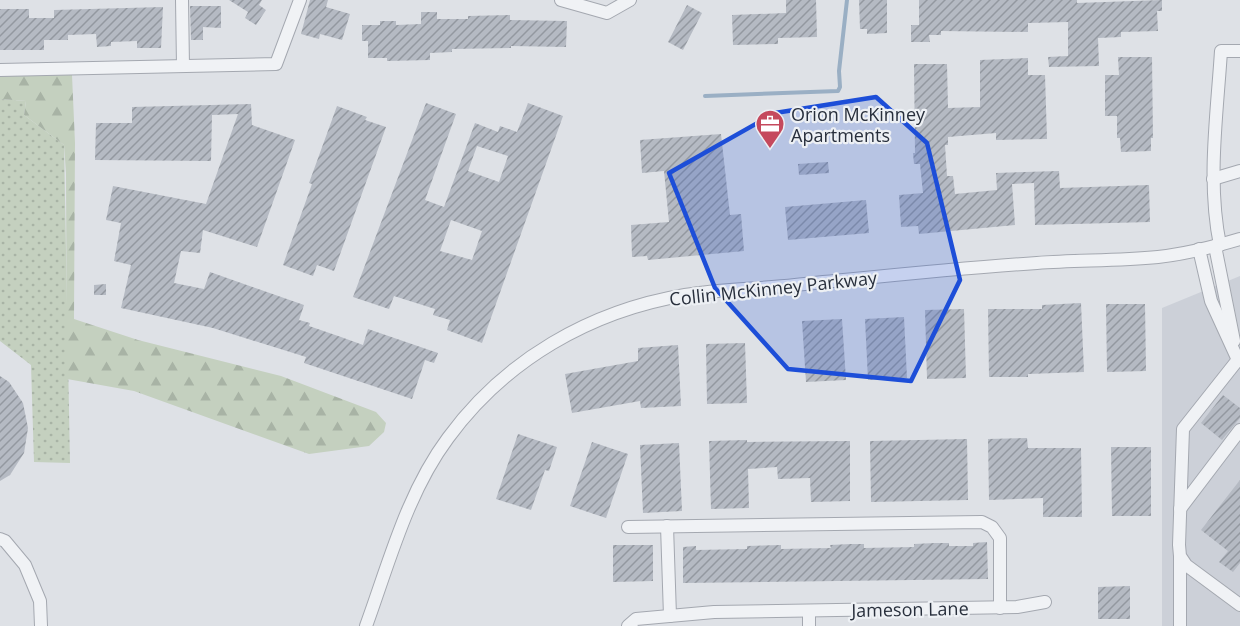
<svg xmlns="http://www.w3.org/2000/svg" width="1240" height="626" font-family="'Open Sans',sans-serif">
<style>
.built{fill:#ccd0d8}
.grass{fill:url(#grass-dots)}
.forest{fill:url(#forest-firs)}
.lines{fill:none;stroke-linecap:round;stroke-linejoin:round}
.stream{stroke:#9aafc4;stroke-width:4}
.building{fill:url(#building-hatch);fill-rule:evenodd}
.minor-casing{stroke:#a4a8b0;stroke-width:14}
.minor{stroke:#f0f2f5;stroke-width:12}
.marked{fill:#1d4ed8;fill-opacity:0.2;stroke:#1d4ed8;stroke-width:4.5;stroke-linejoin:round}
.labels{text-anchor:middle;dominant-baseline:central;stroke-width:4.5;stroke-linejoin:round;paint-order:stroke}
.poi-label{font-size:18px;fill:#282f3c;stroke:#edf0f4;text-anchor:start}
.street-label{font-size:18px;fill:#282f3c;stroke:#edf0f4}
</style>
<defs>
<pattern id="grass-dots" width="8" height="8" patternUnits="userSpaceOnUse" patternTransform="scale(1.5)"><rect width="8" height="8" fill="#c4d0bf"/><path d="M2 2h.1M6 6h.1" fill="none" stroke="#a8b3a5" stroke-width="1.8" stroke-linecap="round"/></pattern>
<pattern id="forest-firs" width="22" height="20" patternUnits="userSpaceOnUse" patternTransform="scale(1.5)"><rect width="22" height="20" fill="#c4d0bf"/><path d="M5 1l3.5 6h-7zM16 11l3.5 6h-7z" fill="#a8b3a5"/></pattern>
<pattern id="building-hatch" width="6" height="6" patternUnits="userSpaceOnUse" patternTransform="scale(1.5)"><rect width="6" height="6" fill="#b5bac3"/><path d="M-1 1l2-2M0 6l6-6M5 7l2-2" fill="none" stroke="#9398a0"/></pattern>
</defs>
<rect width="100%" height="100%" fill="#dee1e6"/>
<!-- built -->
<path class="built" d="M1240 276V626H1162V308Z"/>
<!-- grass -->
<path class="grass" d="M0 99 26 101 24 115 64 145 70 463 34 462 31 365 0 341Z"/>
<!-- forest -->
<path class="forest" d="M72 75 75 143 74 319 138 340 281 376 376 412 386 423 384 432 369 446 309 454 134 391 67 379 66 173 64 145 24 115 26 101 0 99V76Z"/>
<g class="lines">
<!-- stream -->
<path class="stream" d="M705 96 838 91 840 87 839 71 847 0"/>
</g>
<!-- building -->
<g class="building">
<path d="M229 0H262L259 5 266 10 256 25 245 18 248 12Z"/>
<path d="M310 0H328L326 7 350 14 342 40 320 34 319 39 301 34Z"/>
<path d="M786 0H816L817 37 778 38V44L733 45 732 15 786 13Z"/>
<path d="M859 0H887V33L867 34V29H860Z"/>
<path d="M919 0H1077V3L1162 0V11H1157L1158 31 1121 32V37L1098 38 1099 66 1049 67 1048 57 1068 56V22L1028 23V32L941 31V35H929L930 42H911V25H919Z"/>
<path d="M687 5 702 13 683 50 668 42Z"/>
<path d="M190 6H221V28L203 27V40H191Z"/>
<path d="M163 7 161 48H137V41L111 42V46L97 47 96 34 68 35V40H44V50H0V9H29V18H54V10Z"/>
<path d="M421 12H437V19H468V16L510 15V20L567 21 566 47 511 46V48L452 49V52L430 53V60L387 61V58H368V41H362V25H380V21H396V25L421 24Z"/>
<path d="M1118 57H1152L1153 138H1151V151L1121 152 1120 138H1117V116H1105V75H1119Z"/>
<path d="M1028 58V75H1045L1047 139 996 140V133L948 137V145H945L947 176H953L955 194 997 190 996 173 1059 171 1060 188 1149 185 1150 222 1035 225 1034 183 1012 184 1015 225 919 234 918 226 901 227 899 195 923 193 920 164H914L913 153H915L914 64H947L948 108 980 107V60Z"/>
<path d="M426 103 456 114 425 200 444 207 475 123 498 132 500 126 517 132 528 103 563 116 482 343 447 330 450 320 433 315 435 309 394 296 389 309 353 297ZM477 146 508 156 499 182 468 171ZM451 220 482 231 472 260 440 251Z"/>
<path d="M251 104 252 125 295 140 257 247 203 230 200 253 181 251 174 283 204 289 210 272 304 305 299 320 310 323 309 326 341 337 363 345 368 329 438 353 434 363 425 360 412 399 304 363 306 357 213 328 121 308 131 265 114 261 121 223 106 220 113 186 206 204 238 114 212 115 211 161 95 160 96 123H132V107Z"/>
<path d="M337 106 367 117 365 120 386 127 334 271 317 265 313 276 283 265 312 184 309 183Z"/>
<path d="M721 134 730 215 741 214 744 251 648 260 647 256 632 257 631 225 669 222 664 171 642 173 640 140Z"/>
<path d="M828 162 829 173 799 175 798 164Z"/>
<path d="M866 200 869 233 788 240 785 207Z"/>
<path d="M106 284V295H94V285Z"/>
<path d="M1081 303 1084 372 1028 374V377H989L988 309H1042V305Z"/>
<path d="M1106 304H1145L1146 371 1107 372Z"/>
<path d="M964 309 966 378 927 379 925 310Z"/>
<path d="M904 317 907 378 868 380 865 319Z"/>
<path d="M842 319 846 380 806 382 802 321Z"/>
<path d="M745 343 747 403 707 404 706 344Z"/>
<path d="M678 345 681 406 641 408 640 401 572 413 565 374 638 361V348Z"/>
<path d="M0 376 9 382 23 403 28 428 24 453 10 475 0 481Z"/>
<path d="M1223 395 1240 408V418L1222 440 1201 423Z"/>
<path d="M518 434 557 447 549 471 545 470 531 510 496 499Z"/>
<path d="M1027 438 1028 448H1081L1082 517H1043V498L989 500 988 439Z"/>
<path d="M967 439 968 500 871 502 870 441Z"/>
<path d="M747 440V442L850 441V501L811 502 810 478 778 479 777 467 748 469 749 508 711 509 709 441Z"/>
<path d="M592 442 628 454 606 518 570 506Z"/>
<path d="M679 443 682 511 643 513 640 445Z"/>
<path d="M1111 447H1151V516H1112Z"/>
<path d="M1240 480V563L1233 572 1219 562 1228 551 1201 530Z"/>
<path d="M987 542 988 579 683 583V547L696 546V550L747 549V546L781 545V549L831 548 830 545 851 544H864V548L914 547V544L935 543H949V546H973V543Z"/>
<path d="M613 545H653V581L613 582Z"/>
<path d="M1130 586V619H1098V587Z"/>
</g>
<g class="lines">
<!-- minor casing -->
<g class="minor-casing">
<g id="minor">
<path d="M182 0 183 66"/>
<path d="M561 0 607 13 630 0"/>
<path d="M0 70 276 64 300 0"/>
<path d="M1213 179 1240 171"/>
<path d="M1220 245C1207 181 1217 115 1221 51H1240"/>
<path d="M1215 246 1234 341"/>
<path d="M1199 249 1211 301 1238 360"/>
<path d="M1240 357 1183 429 1179 545 1180 556 1186 565 1240 605"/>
<path d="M1180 509 1240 430"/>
<path d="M667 526 670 616"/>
<path d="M628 527 982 522 992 527 1000 538V608"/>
<path d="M0 539 5 541 25 565 40 601 41 626"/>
<path d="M1180 557V626"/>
<path d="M366 626C389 563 407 493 448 438 505 360 590 311 685 295 721 289 759 289 795 285 876 277 956 268 1037 263 1077 260 1117 261 1158 257 1186 254 1213 247 1240 239"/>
<path d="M628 626 636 619 714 612 1017 607 1045 602"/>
<path d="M809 626V611"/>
</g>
</g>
<!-- minor -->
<use href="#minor" class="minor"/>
</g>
<!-- marked area -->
<path class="marked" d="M876 97 927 143 960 280 911 381 788 369 715 288 669 173 775 113Z"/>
<!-- icons -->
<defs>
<g id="office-pin" transform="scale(1.5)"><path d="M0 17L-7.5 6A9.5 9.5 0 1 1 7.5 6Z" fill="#c5495d" stroke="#edf0f4"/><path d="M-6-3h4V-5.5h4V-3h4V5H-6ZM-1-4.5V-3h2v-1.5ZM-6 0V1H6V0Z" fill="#fff"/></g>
</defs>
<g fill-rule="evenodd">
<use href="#office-pin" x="770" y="124"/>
</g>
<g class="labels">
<!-- poi labels -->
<g class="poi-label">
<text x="791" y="114">Orion McKinney<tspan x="791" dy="21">Apartments</tspan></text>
</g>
<!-- street labels -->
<g class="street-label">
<text transform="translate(773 288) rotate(-6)">Collin McKinney Parkway</text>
<text transform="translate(910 609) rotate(-1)">Jameson Lane</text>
</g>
</g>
</svg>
